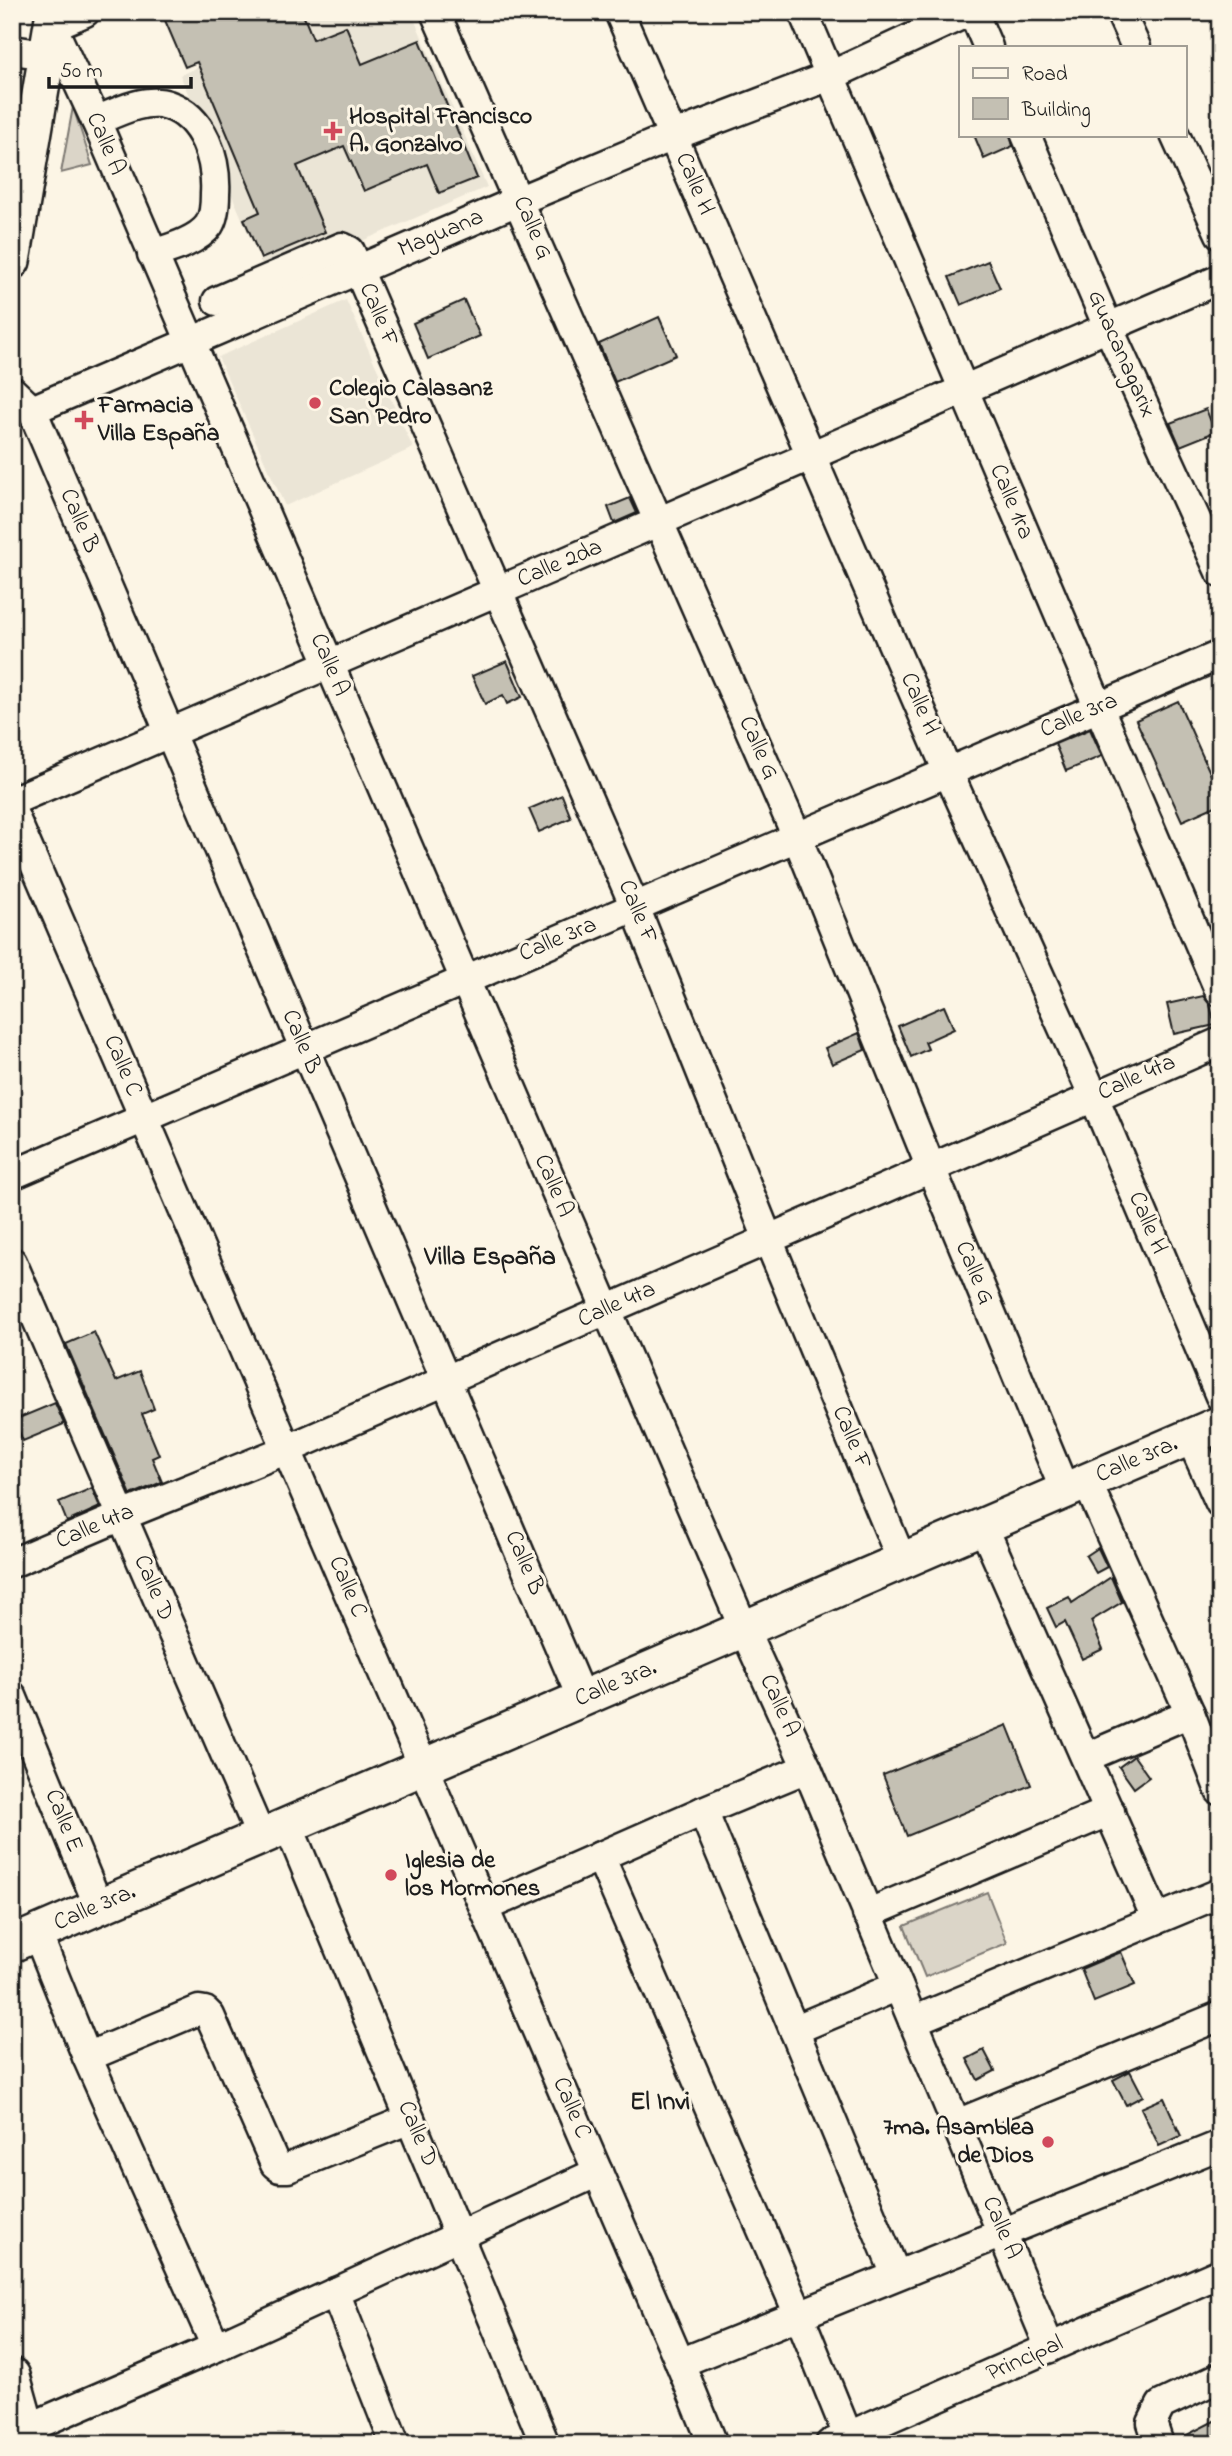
<svg xmlns="http://www.w3.org/2000/svg" width="1232" height="2456" font-family="'Indie Flower',sans-serif">
<style>
.built{fill:#ebe5d6}
.green{fill:#dbd5c8;stroke:#7c7872;stroke-width:2}
.building{fill:#c4c0b3;stroke:#1c1c1c;stroke-width:2}
.lines{fill:none;stroke-linecap:round;stroke-linejoin:round}
.minor-casing{stroke:#1c1c1c;stroke-width:33}
.major-casing{stroke:#1c1c1c;stroke-width:40}
.minor{stroke:#fcf5e5;stroke-width:28}
.major{stroke:#fcf5e5;stroke-width:35}
.poi-dot{fill:#d1495b;stroke:#fcf5e5;stroke-width:2.5}
.labels{text-anchor:middle;dominant-baseline:central;stroke-width:6;stroke-linejoin:round;paint-order:stroke}
.poi-label{font-size:24px;font-weight:bold;fill:#1c1c1c;stroke:#fcf5e5;text-anchor:start}
.street-label{font-size:24px;fill:#1c1c1c;stroke:#fcf5e5}
.neighbourhood-label{font-size:26px;font-weight:bold;fill:#1c1c1c;stroke:#fcf5e5}
</style>
<rect width="100%" height="100%" fill="#fcf5e5"/>
<filter id="ink" filterUnits="userSpaceOnUse"><feTurbulence type="fractalNoise" baseFrequency=".0143" numOctaves="2"/><feDisplacementMap in="SourceGraphic" scale="14" xChannelSelector="R" yChannelSelector="G"/><feConvolveMatrix kernelMatrix="1 2 1 2 8 2 1 2 1" color-interpolation-filters="sRGB"/></filter>
<g filter="url(#ink)">
<!-- built -->
<g class="built">
<path d="M266 12H411L487 187 269 281 180 75 275 34Z"/>
<path d="M346 300 413 448 285 506 218 357Z"/>
</g>
<!-- green -->
<g class="green">
<path d="M73 107 92 165 61 173Z"/>
<path d="M987 1892 1007 1943 925 1977 904 1926Z"/>
</g>
<!-- building -->
<g class="building">
<path d="M177 12H302L313 39 346 26 362 64 420 40 477 178 439 193 427 164 364 191 344 146 297 166 325 232 261 259 244 219 260 212 197 62 185 67 164 18Z"/>
<path d="M974 135H1010L1013 146 984 159Z"/>
<path d="M988 261 1000 288 961 305 949 277Z"/>
<path d="M464 300 480 336 428 359 413 323Z"/>
<path d="M659 317 676 355 615 382 599 344Z"/>
<path d="M1206 409 1215 432 1180 446 1170 423Z"/>
<path d="M630 498 637 513 614 523 608 507Z"/>
<path d="M507 661 522 697 507 704 503 695 485 704 472 676Z"/>
<path d="M1178 701 1220 795V804L1182 821 1136 720Z"/>
<path d="M1090 729 1102 756 1066 771 1055 744Z"/>
<path d="M562 795 571 818 539 832 529 809Z"/>
<path d="M1203 996 1210 1005 1215 1025 1174 1034 1167 1004Z"/>
<path d="M944 1006 954 1029 925 1042 928 1049 911 1057 898 1026Z"/>
<path d="M859 1033 865 1050 832 1064 825 1048Z"/>
<path d="M94 1332 116 1381 140 1371 154 1409 142 1414 159 1455 152 1458 162 1482 131 1495 66 1344Z"/>
<path d="M55 1403 64 1424 23 1441 14 1420Z"/>
<path d="M92 1488 100 1507 67 1522 59 1502Z"/>
<path d="M1098 1548 1107 1567 1096 1573 1086 1556Z"/>
<path d="M1111 1577 1122 1602 1091 1621 1103 1649 1082 1659 1065 1622 1056 1627 1047 1608 1069 1597 1072 1603Z"/>
<path d="M1007 1725 1031 1785 907 1836 883 1775Z"/>
<path d="M1134 1756 1149 1777 1134 1788 1119 1767Z"/>
<path d="M1121 1952 1135 1985 1094 2002 1081 1969Z"/>
<path d="M984 2050 995 2071 978 2080 967 2059Z"/>
<path d="M1130 2071 1143 2096 1126 2105 1113 2080Z"/>
<path d="M1164 2098 1181 2136 1159 2146 1141 2108Z"/>
<path d="M1220 2418V2444H1175V2441Z"/>
</g>
<g class="lines">
<!-- minor casing -->
<g class="minor-casing">
<g id="minor">
<path d="M85 12 52 26 96 121 744 1629 807 1768 1050 2348"/>
<path d="M435 12 797 837 931 1168 1065 1491"/>
<path d="M619 12 948 772 1094 1097 1220 1396"/>
<path d="M803 12 1220 992"/>
<path d="M973 12 988 47"/>
<path d="M1120 12 1136 47"/>
<path d="M12 50 47 55"/>
<path d="M96 121C117 112 146 97 168 105 204 117 217 160 215 194 215 203 214 217 209 225 198 241 169 249 152 254"/>
<path d="M1026 135 1108 327 1220 572"/>
<path d="M1175 135 1220 234"/>
<path d="M217 301 342 247 350 251 635 907 768 1239 902 1561"/>
<path d="M12 391 32 410 582 1699"/>
<path d="M32 410 520 200 673 136 830 76 968 12"/>
<path d="M12 801 1220 279"/>
<path d="M12 811 680 2363"/>
<path d="M12 1175 1220 655"/>
<path d="M12 1262 261 1837"/>
<path d="M1190 1437 1220 1503"/>
<path d="M1087 1482 1190 1713 1220 1791"/>
<path d="M983 1526 1156 1918"/>
<path d="M12 1563 122 1516 288 1449 1220 1042"/>
<path d="M12 1696 99 1907"/>
<path d="M1087 1757 1190 1713"/>
<path d="M703 1811 896 2275"/>
<path d="M288 1825 545 2444"/>
<path d="M600 1856 799 2315 848 2436"/>
<path d="M485 1907 703 1811 807 1768"/>
<path d="M867 1914 1110 1811"/>
<path d="M37 1933 87 2057 216 2347"/>
<path d="M913 2021 1220 1893"/>
<path d="M794 2030 898 1986"/>
<path d="M87 2057 199 2010 205 2011 210 2016 275 2164 280 2168H288L410 2119"/>
<path d="M957 2124 1220 2016"/>
<path d="M335 2292 395 2444"/>
<path d="M26 2429 216 2347 598 2172"/>
<path d="M713 2444 680 2363 1220 2145"/>
<path d="M830 2444 1220 2273"/>
<path d="M1159 2444 1152 2423 1161 2405 1220 2377"/>
</g>
</g>
<!-- major casing -->
<g class="major-casing">
<g id="major">
<path d="M12 261 54 12"/>
<path d="M12 1944 1220 1424"/>
<path d="M12 2376 31 2444"/>
</g>
</g>
<!-- minor -->
<use href="#minor" class="minor"/>
<!-- major -->
<use href="#major" class="major"/>
</g>
</g>
<!-- markers -->
<g class="poi-dot">
<path d="M329.5 120.5h7v7h7v7h-7v7h-7v-7h-7v-7h7z"/>
<circle cx="315" cy="403" r="7"/>
<path d="M80.5 409.5h7v7h7v7h-7v7h-7v-7h-7v-7h7z"/>
<circle cx="391" cy="1875" r="7"/>
<circle cx="1048" cy="2142" r="7"/>
</g>
<g class="labels">
<!-- poi labels -->
<g class="poi-label">
<text x="349" y="117">Hospital Francisco<tspan x="349" dy="28">A. Gonzalvo</tspan></text>
<text x="329" y="389">Colegio Calasanz<tspan x="329" dy="28">San Pedro</tspan></text>
<text x="98" y="406">Farmacia<tspan x="98" dy="28">Villa España</tspan></text>
<text x="405" y="1861">Iglesia de<tspan x="405" dy="28">los Mormones</tspan></text>
<text x="1034" y="2128" text-anchor="end">7ma. Asamblea<tspan x="1034" dy="28">de Dios</tspan></text>
</g>
<!-- street labels -->
<g class="street-label">
<text transform="translate(105 144) rotate(67)">Calle A</text>
<text transform="translate(694 184) rotate(67)">Calle H</text>
<text transform="translate(532 228) rotate(67)">Calle G</text>
<text transform="translate(441 234) rotate(-23)">Maguana</text>
<text transform="translate(378 315) rotate(67)">Calle F</text>
<text transform="translate(1121 354) rotate(66)">Guacanagarix</text>
<text transform="translate(1011 502) rotate(67)">Calle 1ra</text>
<text transform="translate(79 521) rotate(67)">Calle B</text>
<text transform="translate(560 564) rotate(-23)">Calle 2da</text>
<text transform="translate(329 665) rotate(67)">Calle A</text>
<text transform="translate(919 704) rotate(67)">Calle H</text>
<text transform="translate(1079 716) rotate(-23)">Calle 3ra</text>
<text transform="translate(758 748) rotate(66)">Calle G</text>
<text transform="translate(637 912) rotate(67)">Calle F</text>
<text transform="translate(558 940) rotate(-23)">Calle 3ra</text>
<text transform="translate(301 1042) rotate(67)">Calle B</text>
<text transform="translate(122 1066) rotate(67)">Calle C</text>
<text transform="translate(1137 1078) rotate(-24)">Calle 4ta</text>
<text transform="translate(553 1186) rotate(67)">Calle A</text>
<text transform="translate(1147 1223) rotate(67)">Calle H</text>
<text transform="translate(974 1273) rotate(67)">Calle G</text>
<text transform="translate(617 1305) rotate(-24)">Calle 4ta</text>
<text transform="translate(851 1438) rotate(67)">Calle F</text>
<text transform="translate(1137 1460) rotate(-23)">Calle 3ra.</text>
<text transform="translate(95 1527) rotate(-23)">Calle 4ta</text>
<text transform="translate(524 1563) rotate(67)">Calle B</text>
<text transform="translate(347 1587) rotate(67)">Calle C</text>
<text transform="translate(153 1588) rotate(67)">Calle D</text>
<text transform="translate(616 1684) rotate(-23)">Calle 3ra.</text>
<text transform="translate(779 1706) rotate(66)">Calle A</text>
<text transform="translate(63 1821) rotate(68)">Calle E</text>
<text transform="translate(95 1908) rotate(-23)">Calle 3ra.</text>
<text transform="translate(571 2108) rotate(67)">Calle C</text>
<text transform="translate(417 2134) rotate(67)">Calle D</text>
<text transform="translate(1001 2228) rotate(67)">Calle A</text>
<text transform="translate(1025 2359) rotate(-24)">Principal</text>
</g>
<!-- neighbourhood labels -->
<g class="neighbourhood-label">
<text x="490" y="1258">Villa España</text>
<text x="660" y="2103">El Invi</text>
</g>
</g>
<!-- margin -->
<rect width="1232" height="2456" fill="none" stroke="#fcf5e5" stroke-width="42"/>
<rect x="21" y="21" width="1190" height="2414" fill="none" stroke="#1c1c1c" stroke-width="2.5" filter="url(#ink)"/>
<!-- legend -->
<rect x="959" y="46" width="228" height="91" fill="#fcf5e5" stroke="#a29e95" stroke-width="2"/>
<rect x="973" y="68" width="35" height="10" fill="#fcf5e5" stroke="#a29e95" stroke-width="2"/>
<text x="1022" y="80" font-size="21" fill="#1c1c1c">Road</text>
<rect x="973" y="98" width="35" height="21" fill="#c4c0b3" stroke="#a29e95" stroke-width="2"/>
<text x="1022" y="116" font-size="21" fill="#1c1c1c">Building</text>
<!-- scale -->
<path d="M49 77v10h142v-10" fill="none" stroke="#1c1c1c" stroke-width="3.5"/>
<text x="60" y="77" font-size="21" fill="#1c1c1c" stroke="#fcf5e5" stroke-width="5" paint-order="stroke">50 m</text>
</svg>
